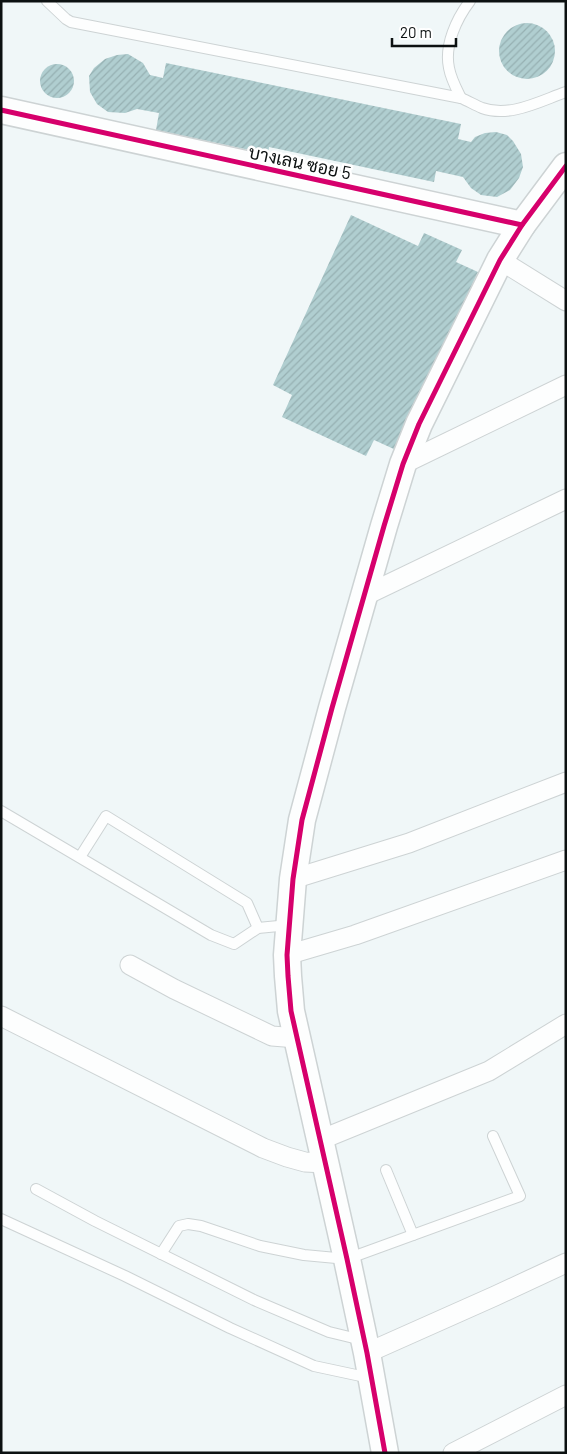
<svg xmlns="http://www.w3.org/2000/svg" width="567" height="1454" font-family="Barlow,Sarabun,sans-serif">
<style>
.building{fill:url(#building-hatch)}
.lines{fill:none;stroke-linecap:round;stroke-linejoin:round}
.lane-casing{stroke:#cdd3d4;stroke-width:12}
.street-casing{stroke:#cdd3d4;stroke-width:21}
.secondary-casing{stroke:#cdd3d4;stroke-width:29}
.lane{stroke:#fdfefe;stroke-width:10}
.street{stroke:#fdfefe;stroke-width:19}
.secondary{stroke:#fdfefe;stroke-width:26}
.cycleway-casing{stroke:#fff;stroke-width:8}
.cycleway{stroke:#d6006c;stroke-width:5}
.labels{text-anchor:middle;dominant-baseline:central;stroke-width:5;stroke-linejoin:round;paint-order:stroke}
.street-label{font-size:18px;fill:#0c1111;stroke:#fff}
</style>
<defs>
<pattern id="building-hatch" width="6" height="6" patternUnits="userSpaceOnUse" patternTransform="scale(1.25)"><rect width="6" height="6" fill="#b0ced0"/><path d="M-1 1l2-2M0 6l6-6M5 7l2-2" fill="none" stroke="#96b0b2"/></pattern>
</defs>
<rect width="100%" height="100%" fill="#f0f7f8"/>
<!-- building -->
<g class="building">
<circle cx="527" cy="51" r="28"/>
<path d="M128 54 143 63 150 75 163 78 166 63 461 124 458 139 471 142 475 137 485 133 496 132 507 135 513 141 521 154 523 167 519 178 510 190 497 197 481 195 471 188 463 177 436 171 434 182 269 147 268 154 156 130 159 113 137 109 125 113 108 112 97 104 90 92 89 76 94 68 105 59 117 55Z"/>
<circle cx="57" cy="81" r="17"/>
<path d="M351 215 418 246 424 233 462 250 456 262 478 272 396 450 374 440 366 456 282 417 292 395 273 385Z"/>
</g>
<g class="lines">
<!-- lane casing -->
<g class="lane-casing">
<g id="lane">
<path d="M47 1 66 19 71 22 461 98C468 101 475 105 482 108 510 118 540 101 566 92"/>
<path d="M461 98C456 88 451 79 449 68 444 45 457 18 470 1"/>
<path d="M1 811 211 935 234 944 258 928 289 925"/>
<path d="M80 857 106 816 247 903 258 928"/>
<path d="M386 1170 413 1235"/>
<path d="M36 1189 95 1221 254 1300 329 1332 362 1340"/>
<path d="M1 1219 125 1276 230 1328 314 1366 370 1378"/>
<path d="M161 1254 179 1226 188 1224 201 1226 260 1246 304 1255 347 1259 520 1196 493 1136"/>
</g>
</g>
<!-- street casing -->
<g class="street-casing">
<g id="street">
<path d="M500 260 566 301"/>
<path d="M403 464 566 385"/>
<path d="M364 596 566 499"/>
<path d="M293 879 409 843 566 782"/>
<path d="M287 955 355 935 566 860"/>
<path d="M130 965 174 989 272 1036 297 1038"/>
<path d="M1 1016 263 1148 287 1157 305 1162 325 1163"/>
<path d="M320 1140 489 1071 566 1024"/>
<path d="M367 1353 495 1296 566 1263"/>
<path d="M453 1453 566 1395"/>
</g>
</g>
<!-- secondary casing -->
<g class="secondary-casing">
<g id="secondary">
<path d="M1 110 522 225"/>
<path d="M385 1453 367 1353 347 1259 291 1011 288 976 287 955 293 879 302 820 332 708 384 526 403 464 419 424 500 260 522 225 566 166"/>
</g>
</g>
<!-- lane -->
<use href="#lane" class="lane"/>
<!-- street -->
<use href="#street" class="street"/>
<!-- secondary -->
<use href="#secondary" class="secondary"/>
<!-- cycleway casing -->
<g class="cycleway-casing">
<g id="cycleway">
<path d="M1 110 522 225"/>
<path d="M385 1453 367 1353 347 1259 291 1011 288 976 287 955 293 879 302 820 332 708 384 526 403 464 419 424 500 260 522 225 566 166"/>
</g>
</g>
<!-- cycleway -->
<use href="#cycleway" class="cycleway"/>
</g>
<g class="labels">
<!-- street labels -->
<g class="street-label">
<text transform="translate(300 162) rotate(12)">บางเลน ซอย 5</text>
</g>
</g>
<!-- border -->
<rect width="567" height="1454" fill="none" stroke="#0c1111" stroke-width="5"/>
<!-- scale -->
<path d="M392 38v8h64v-8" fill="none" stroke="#0c1111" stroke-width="2.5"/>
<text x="400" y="38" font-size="15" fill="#0c1111" stroke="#ffffff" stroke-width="4" paint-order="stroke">20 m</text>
</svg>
